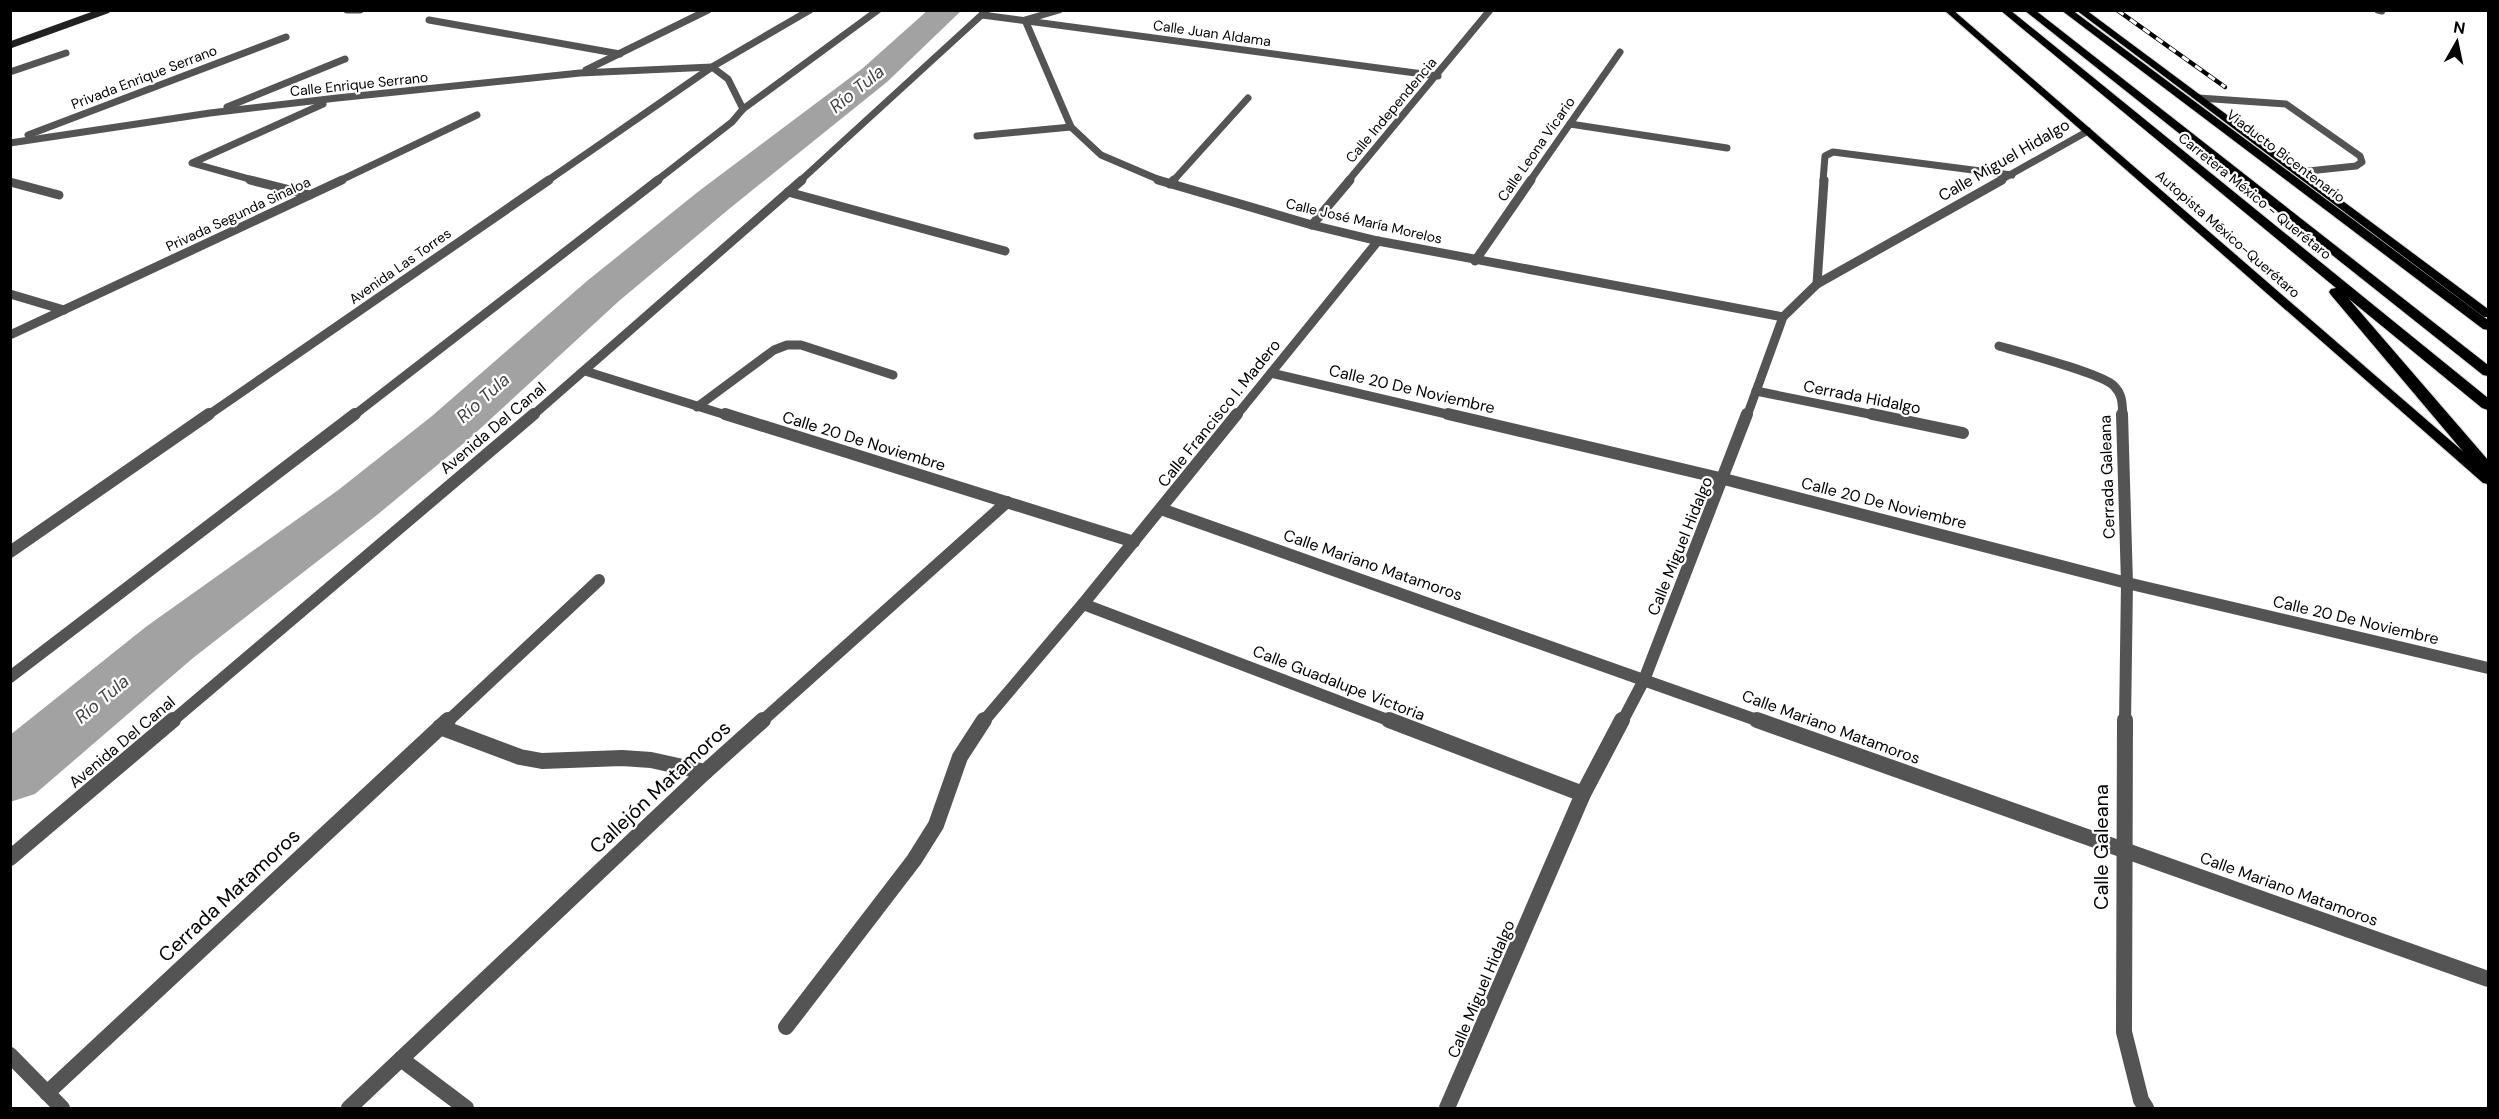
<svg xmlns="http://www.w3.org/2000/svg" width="2499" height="1119" font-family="'DM Sans',sans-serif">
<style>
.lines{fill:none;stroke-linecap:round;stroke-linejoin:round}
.river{fill:#a2a2a2;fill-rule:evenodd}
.primary-casing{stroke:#dbdbdb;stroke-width:2}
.highway-casing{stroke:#dbdbdb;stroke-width:2}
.lane-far1{stroke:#545454;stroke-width:7}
.lane{stroke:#545454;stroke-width:9}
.street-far3{stroke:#545454;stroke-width:7}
.street-far2{stroke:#545454;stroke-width:9}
.street-far1{stroke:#545454;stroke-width:12}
.street{stroke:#545454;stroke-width:16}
.secondary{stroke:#212121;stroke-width:7}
.primary{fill:#000;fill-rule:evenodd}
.highway{fill:#000;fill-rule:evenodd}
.rail-casing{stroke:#000;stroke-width:4.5}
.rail{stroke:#fff;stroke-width:3;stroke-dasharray:8;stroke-linecap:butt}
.labels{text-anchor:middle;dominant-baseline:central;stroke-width:4.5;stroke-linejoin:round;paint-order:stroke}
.far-street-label{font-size:14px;fill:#000;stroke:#fff}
.street-label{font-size:16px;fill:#000;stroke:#fff}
.water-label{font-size:18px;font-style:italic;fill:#434343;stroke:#fff}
.near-street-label{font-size:20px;fill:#000;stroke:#fff}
</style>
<rect width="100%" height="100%" fill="#fff"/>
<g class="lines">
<!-- river -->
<path class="river" d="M928 10H962L887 82 729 209 619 301 470 438 377 515 193 658 35 794 10 802V735L147 626 337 491 432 416 587 281 699 191 863 68Z"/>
<!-- primary casing -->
<g class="primary-casing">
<g id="primary">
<path d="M1944 10H1953L2488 473V484L2483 483Z"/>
<path d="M2076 10H2086L2488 309V317H2484Z"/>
</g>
</g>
<!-- highway casing -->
<g class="highway-casing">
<g id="highway">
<path d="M2000 10H2010L2488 398V410L2482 408 2349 299 2488 460V475L2482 474 2331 295 2329 292 2331 289 2336 288Z"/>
<path d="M2024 10H2035L2488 365V376L2483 375Z"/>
<path d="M2061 10H2072L2488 320V330L2483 329Z"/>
</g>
</g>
<!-- lane-far1 -->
<g class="lane-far1">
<path d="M2378 10 2382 11"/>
<path d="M10 72 66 53"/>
<path d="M2199 98 2286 104 2360 156 2362 162 2356 166 2299 172"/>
</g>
<!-- lane -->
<path class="lane" d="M788 192 1005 251"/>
<!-- street-far3 -->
<g class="street-far3">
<path d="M347 10H360"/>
<path d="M1059 10 1025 20 1071 127 1101 155 1162 181"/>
<path d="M982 15 1438 76"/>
<path d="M429 20 620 54"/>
<path d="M586 70 708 10"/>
<path d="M227 107 345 59"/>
<path d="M743 109 878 10"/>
<path d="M1570 124 1727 148"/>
<path d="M28 135 286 37"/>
<path d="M977 136 1071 127"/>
<path d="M10 143 210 113 337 98 580 73 712 67 728 79 743 109 732 122 656 181"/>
<path d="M256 181 192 163 323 104"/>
<path d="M339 181 477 115"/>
<path d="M547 181 712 67 810 10"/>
<path d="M800 181 987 10"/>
<path d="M1173 181 1248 98"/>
<path d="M1348 181 1490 10"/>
<path d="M1530 181 1620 52"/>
<path d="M1823 181 1825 156 1833 152 2012 175"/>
<path d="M1999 181 2088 131"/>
</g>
<!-- street-far2 -->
<g class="street-far2">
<path d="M250 180 310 195"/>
<path d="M1158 180 1312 225 1378 241 1783 317"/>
<path d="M10 182 59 195"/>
<path d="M1170 184 1174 180"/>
<path d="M1312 225 1350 180"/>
<path d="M1475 261 1531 180"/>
<path d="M1817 284 1824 180"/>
<path d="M10 294 64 310"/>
<path d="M10 335 342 180"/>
<path d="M1999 346C2020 352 2103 374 2114 386 2123 395 2122 404 2123 416"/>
<path d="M585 371 729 416"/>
<path d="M1271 373 1455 416"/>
<path d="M1756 391 1879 416"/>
<path d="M697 407 774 350 787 345H801L893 375"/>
<path d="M207 416 549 180"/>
<path d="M353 416 658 180"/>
<path d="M532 416 802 180"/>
<path d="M1236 416 1378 241"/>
<path d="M1747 416 1783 317 1817 284 2002 180"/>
</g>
<!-- street-far1 -->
<g class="street-far1">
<path d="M725 414 1134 542"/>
<path d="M1448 414 1724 479 2127 583 2488 668"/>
<path d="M1872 414 1963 433"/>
<path d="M2122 414 2127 583 2125 722"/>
<path d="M1161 509 1762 722"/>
<path d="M10 552 209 414"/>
<path d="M1083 604 1393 722"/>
<path d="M10 677 355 414"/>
<path d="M171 722 534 414"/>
<path d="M447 722 599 580"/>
<path d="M761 722 1007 502"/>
<path d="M983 722 1083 604 1237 414"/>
<path d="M1622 722 1644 680 1747 414"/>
</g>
<!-- street -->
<g class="street">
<path d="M1389 720 1583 794"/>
<path d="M1757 720 2488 979"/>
<path d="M2125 720 2124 1032 2141 1100 2146 1108"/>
<path d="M440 727 520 757 542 761 622 758 651 760 705 772"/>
<path d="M10 858 173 720"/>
<path d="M786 1027 914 860 936 825 960 757 984 720"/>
<path d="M10 1055 62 1108"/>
<path d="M401 1059 466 1108"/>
<path d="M47 1093 448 720"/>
<path d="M349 1108 705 772 763 720"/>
<path d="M1447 1108 1583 794 1622 720"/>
</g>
<!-- secondary -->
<path class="secondary" d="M10 45 107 10"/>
<!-- primary -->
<use href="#primary" class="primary"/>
<!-- highway -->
<use href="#highway" class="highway"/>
<!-- rail casing -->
<g class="rail-casing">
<path id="rail" d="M2117 10 2225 87"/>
</g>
<!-- rail -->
<use href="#rail" class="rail"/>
</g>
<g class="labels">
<!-- far-street labels -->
<g class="far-street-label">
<text transform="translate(1212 33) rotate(8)">Calle Juan Aldama</text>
<text transform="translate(144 77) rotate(-21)">Privada Enrique Serrano</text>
<text transform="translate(359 84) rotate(-6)">Calle Enrique Serrano</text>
<text transform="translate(1391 110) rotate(-50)">Calle Independencia</text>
<text transform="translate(1536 149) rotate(-55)">Calle Leona Vicario</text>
<text transform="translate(2286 156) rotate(37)">Viaducto Bicentenario</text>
<text transform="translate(2255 196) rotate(39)">Carretera México - Querétaro</text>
<text transform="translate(238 214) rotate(-25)">Privada Segunda Sinaloa</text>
<text transform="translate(1364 221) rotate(13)">Calle José María Morelos</text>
<text transform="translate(2228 234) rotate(41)">Autopista México-Querétaro</text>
<text transform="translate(400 266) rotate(-35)">Avenida Las Torres</text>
</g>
<!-- street labels -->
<g class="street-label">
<text transform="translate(2004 160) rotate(-30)">Calle Miguel Hidalgo</text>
<text transform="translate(1412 389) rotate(13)">Calle 20 De Noviembre</text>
<text transform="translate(1862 397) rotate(11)">Cerrada Hidalgo</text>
<text transform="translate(1219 413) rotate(-51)">Calle Francisco I. Madero</text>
<text transform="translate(493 428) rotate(-40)">Avenida Del Canal</text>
<text transform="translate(864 441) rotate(17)">Calle 20 De Noviembre</text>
<text transform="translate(2107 477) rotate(-92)">Cerrada Galeana</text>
<text transform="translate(1884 503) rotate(14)">Calle 20 De Noviembre</text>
<text transform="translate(1680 546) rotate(-68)">Calle Miguel Hidalgo</text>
<text transform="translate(1373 565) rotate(19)">Calle Mariano Matamoros</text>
<text transform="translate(2356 620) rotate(13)">Calle 20 De Noviembre</text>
<text transform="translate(1339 683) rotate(21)">Calle Guadalupe Victoria</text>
<text transform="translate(1831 727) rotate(20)">Calle Mariano Matamoros</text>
<text transform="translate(122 742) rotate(-40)">Avenida Del Canal</text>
<text transform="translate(2289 889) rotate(20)">Calle Mariano Matamoros</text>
<text transform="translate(1481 989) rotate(-67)">Calle Miguel Hidalgo</text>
</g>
<!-- water labels -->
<g class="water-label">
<text transform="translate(857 89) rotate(-39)">Río Tula</text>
<text transform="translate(483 398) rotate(-42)">Río Tula</text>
<text transform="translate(102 699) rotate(-40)">Río Tula</text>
</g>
<!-- near-street labels -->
<g class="near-street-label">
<text transform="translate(660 787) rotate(-43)">Callejón Matamoros</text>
<text transform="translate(2101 847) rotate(-90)">Calle Galeana</text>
<text transform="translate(229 895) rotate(-43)">Cerrada Matamoros</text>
</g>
</g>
<!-- border -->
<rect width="2499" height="1119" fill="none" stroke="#000000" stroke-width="24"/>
<!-- north arrow -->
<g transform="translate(2457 42) rotate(9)" stroke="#ffffff" stroke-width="4.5" paint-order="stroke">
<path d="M0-4.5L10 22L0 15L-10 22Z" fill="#000000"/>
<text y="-9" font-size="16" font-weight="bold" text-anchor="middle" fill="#000000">N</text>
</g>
</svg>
